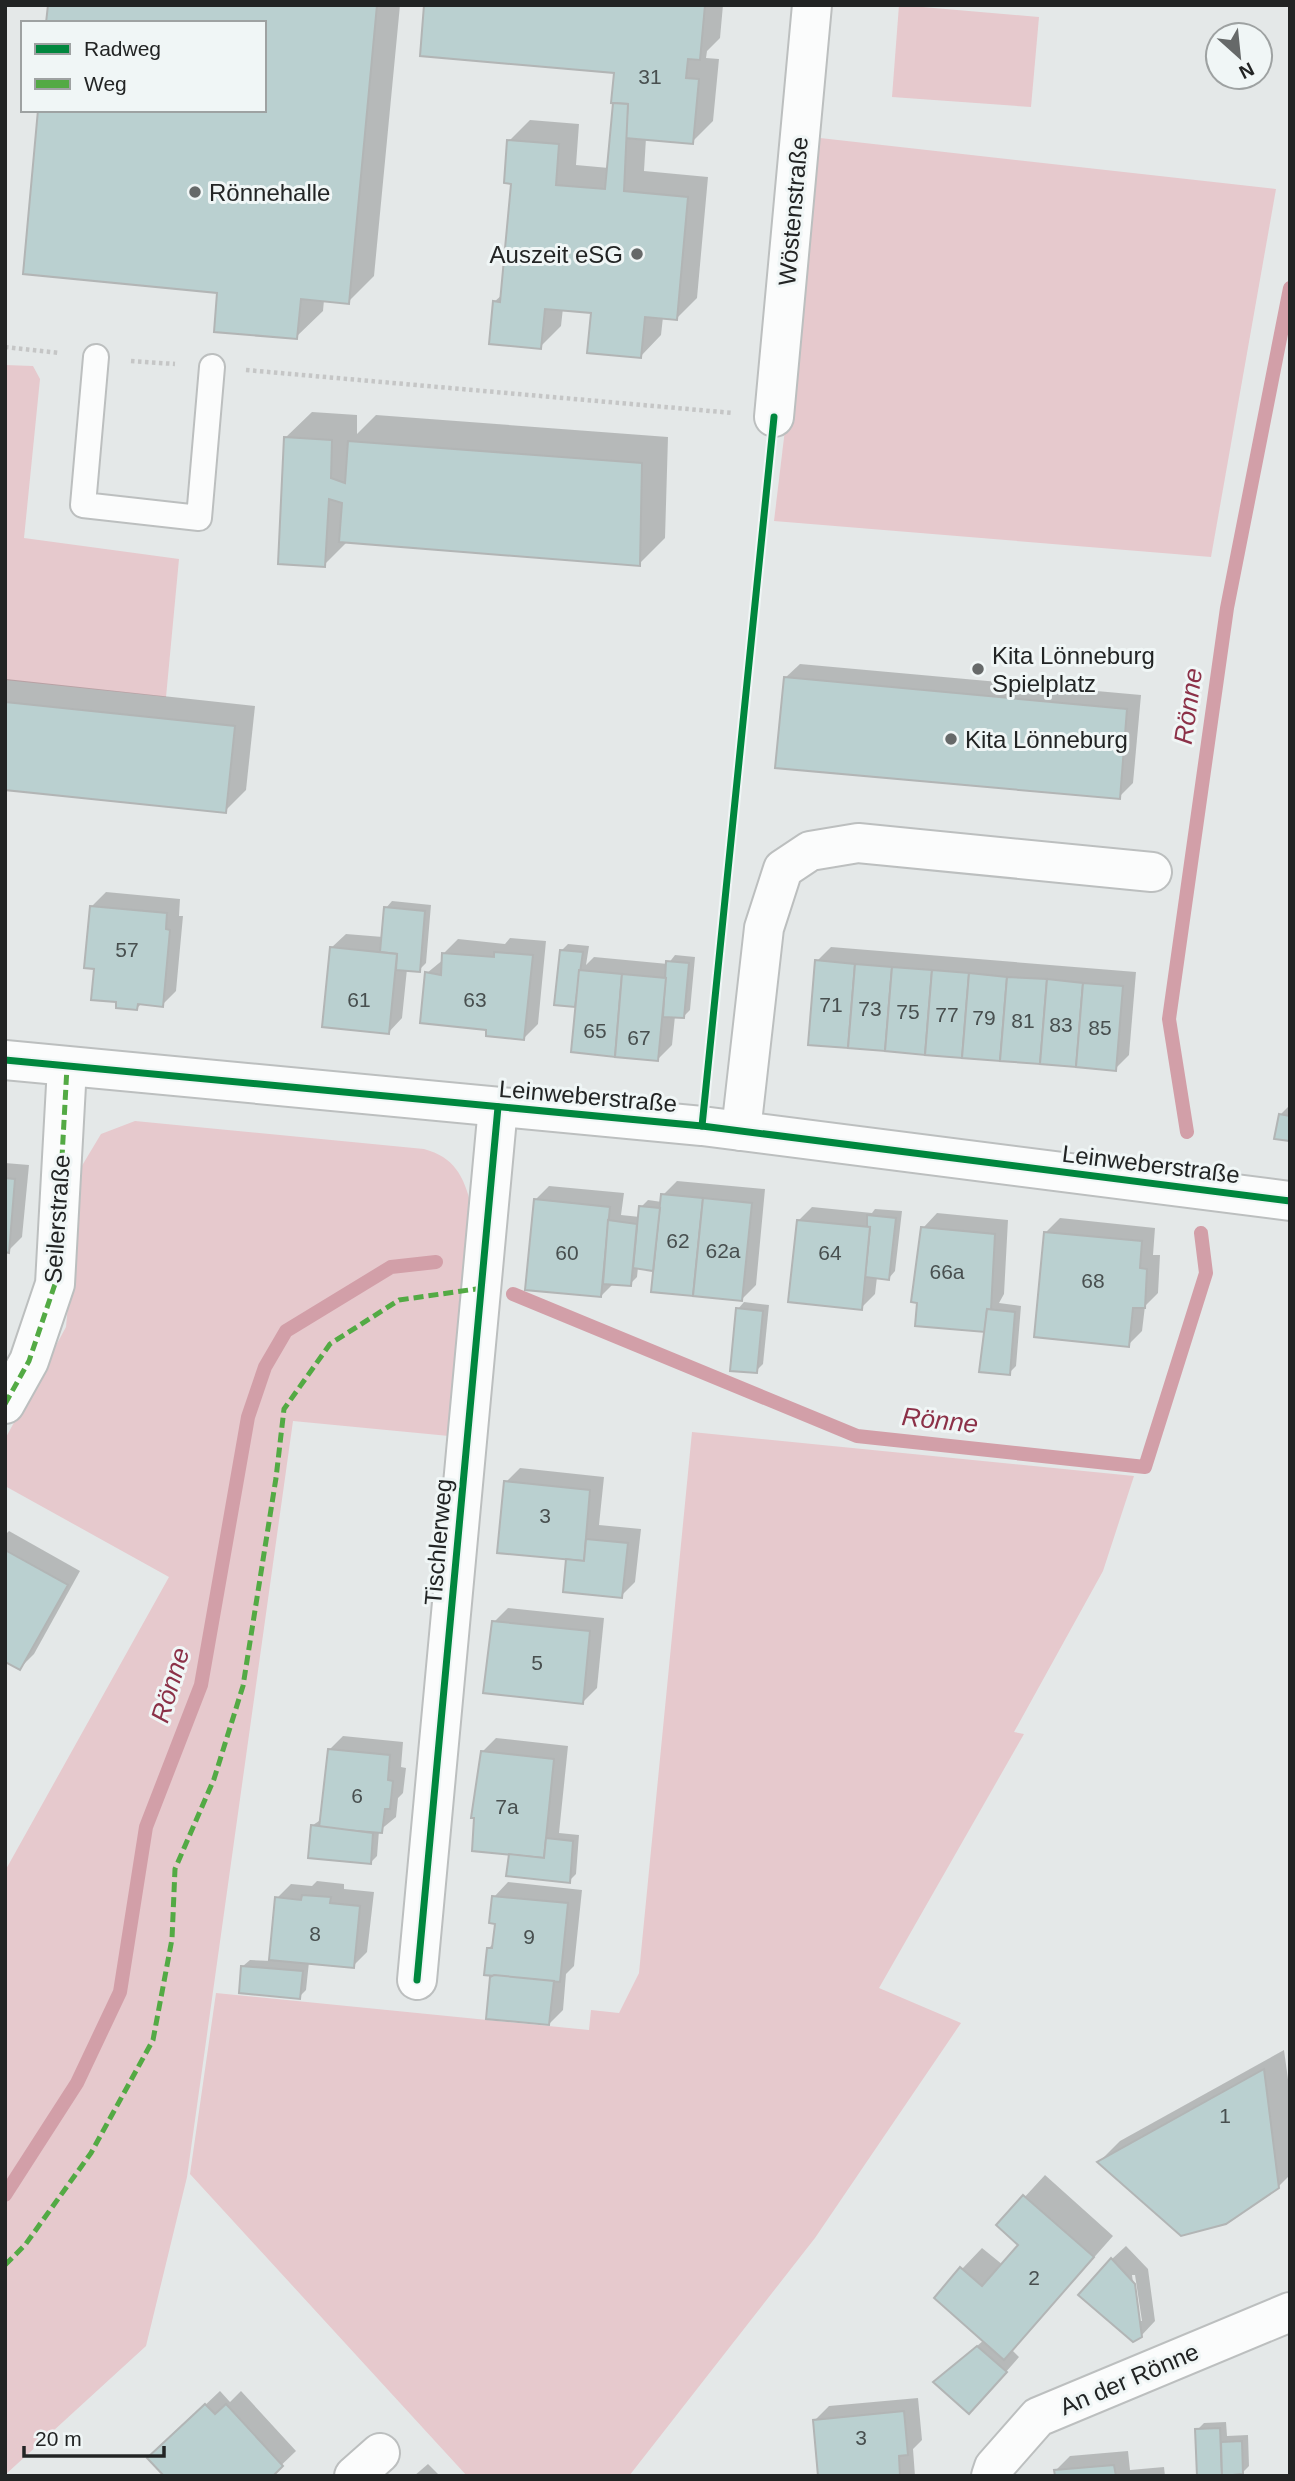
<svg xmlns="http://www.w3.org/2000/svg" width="1295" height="2481" font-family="Arial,sans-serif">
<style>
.green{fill:#e6c9cd}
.shadow{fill:#0003;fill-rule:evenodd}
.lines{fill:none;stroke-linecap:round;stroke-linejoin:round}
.stream{stroke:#d29fa8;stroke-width:14}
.building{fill:#bad0d0;stroke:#b2b5b5;stroke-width:2}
.lane-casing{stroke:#bcbfbf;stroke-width:28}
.street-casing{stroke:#bcbfbf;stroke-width:42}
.path{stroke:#c5c6c6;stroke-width:4.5;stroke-dasharray:3.5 3.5;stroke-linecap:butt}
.lane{stroke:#fbfcfc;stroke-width:24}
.street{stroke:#fbfcfc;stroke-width:38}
.quiet{stroke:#53aa44;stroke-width:5;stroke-dasharray:10 5;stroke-linecap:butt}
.cycleway-casing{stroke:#f0f6f6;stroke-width:11}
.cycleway{stroke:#00873e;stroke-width:7}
.poi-dot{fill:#666969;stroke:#f0f6f6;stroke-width:2.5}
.labels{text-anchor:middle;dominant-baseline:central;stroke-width:6;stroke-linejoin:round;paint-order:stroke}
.number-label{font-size:21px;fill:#484f4f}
.poi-label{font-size:24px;fill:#222424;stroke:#f0f6f6;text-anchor:start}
.street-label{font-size:24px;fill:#222424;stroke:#f0f6f6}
.water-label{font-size:26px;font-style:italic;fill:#8c3148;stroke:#f0f6f6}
</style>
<rect width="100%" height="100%" fill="#e4e8e8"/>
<!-- green -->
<g class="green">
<path d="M899 5 1039 17 1031 107 892 97Z"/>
<path d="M820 138 1276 189 1211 557 774 521Z"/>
<path d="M5 365 33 366 40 379 24 538 179 559 166 697 5 680Z"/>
<path d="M135 1121 424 1149C454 1157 464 1176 471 1205L449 1436 293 1421 187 2177 146 2346 5 2475V1871L169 1577 5 1486V1439L66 1327 80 1169 101 1134Z"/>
<path d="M692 1432 1134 1476 1103 1571 1014 1732 1024 1734 879 1988 961 2023 815 2238 629 2476H467L190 2174 216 1993 589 2030 591 2010 619 2013 639 1973Z"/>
</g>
<!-- shadow -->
<g class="shadow">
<path d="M51 5H400L374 276 348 302 324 300 323 311 296 337 264 110V23Z"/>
<path d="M426 5H723L720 38 707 51 706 58 719 59 713 121 692 142 646 138 644 171 708 177 697 298 676 319 663 317 661 335 641 356 593 312 563 308 561 326 540 347 494 302 503 294 513 182 509 141 530 120 579 124 576 165 609 168 616 72Z"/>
<path d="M312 412 357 415V434L376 415 668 437 665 538 639 564 348 541 324 565 285 438Z"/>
<path d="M800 664 1141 695 1133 783 1119 797 785 678Z"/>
<path d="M6 679 255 706 246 790 225 811 5 788Z"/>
<path d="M106 892 180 899 179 916H183L176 991 162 1005 142 1003 137 1008 117 1001 96 967 92 906Z"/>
<path d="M392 901 431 905 426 963 419 970 407 969 402 1018 388 1033 331 948 346 934 383 937 386 908Z"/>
<path d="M510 938 546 941 538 1024 524 1038 488 1028 427 973 444 959V953L458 939 505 944Z"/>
<path d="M568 944 589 946 586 965 594 957 668 964 675 955 695 957 690 1010 683 1017 675 1016 672 1045 658 1059 577 1002 574 1005 561 951Z"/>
<path d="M831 947 1136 972 1129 1055 1115 1069 817 961Z"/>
<path d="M1290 1105V1139L1280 1115Z"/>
<path d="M5 1163 29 1165 22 1237 8 1251H5Z"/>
<path d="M677 1181 765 1189 756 1285 742 1299 655 1270 638 1267 637 1277 630 1284 614 1283 601 1296 535 1200 549 1186 624 1193 621 1215 640 1217 641 1207 648 1200 662 1202 663 1195Z"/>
<path d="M812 1207 872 1213 875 1209 902 1211 895 1271 889 1278 877 1277 875 1294 861 1308 798 1221Z"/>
<path d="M937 1213 1008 1220 1004 1294 999 1303 1021 1306 1016 1366 1009 1373 986 1326 923 1228Z"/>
<path d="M1060 1218 1155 1228 1153 1255H1160L1158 1293 1145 1306 1142 1331 1128 1345 1046 1232Z"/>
<path d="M744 1302 769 1305 763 1364 756 1371 738 1309Z"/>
<path d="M520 1468 604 1477 599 1525 641 1529 635 1582 621 1596 568 1558 506 1482Z"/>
<path d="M9 1531 80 1571 34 1654 20 1668 5 1660V1535Z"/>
<path d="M508 1608 604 1618 597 1688 583 1702 494 1622Z"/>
<path d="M343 1736 403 1742 401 1767 406 1768 403 1793 398 1798 396 1817 379 1831 377 1856 370 1863 313 1825 322 1819 329 1750Z"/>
<path d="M496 1738 568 1746 559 1833 579 1835 576 1874 569 1881 510 1853 482 1752Z"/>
<path d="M317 1881 344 1884V1889L374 1892 367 1952 353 1966 309 1962 306 1990 299 1997 243 1966 250 1960 271 1961 277 1898 291 1884 312 1886Z"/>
<path d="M508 1882 582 1890 574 1966 566 1974 563 2010 549 2024 486 1973 488 1949 495 1942 494 1897Z"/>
<path d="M1284 2050 1290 2094V2175L1278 2187 1100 2161 1120 2141Z"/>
<path d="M1045 2175 1113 2236 1012 2350 1019 2357 983 2398 935 2382 984 2340 962 2269 982 2248 1003 2265 1021 2245 999 2225Z"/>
<path d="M1126 2246 1148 2269 1155 2321 1141 2336 1112 2259ZM1132 2275H1135L1142 2321H1138Z"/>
<path d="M220 2391 230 2402 241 2391 296 2451 270 2476 164 2444Z"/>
<path d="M918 2398 922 2440 913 2449 915 2476H820L815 2420 829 2406Z"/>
<path d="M1226 2422 1227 2436 1248 2435 1249 2466 1242 2473 1214 2476 1197 2430 1204 2423Z"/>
<path d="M1128 2451 1130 2470 1164 2467 1165 2476H1057L1056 2470 1070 2456Z"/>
<path d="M428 2464 440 2476H414Z"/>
</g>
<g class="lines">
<!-- stream -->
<g class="stream">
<path d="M1187 1132 1169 1019 1227 608 1290 288"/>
<path d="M513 1294 857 1436 1145 1467 1206 1273 1201 1233"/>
<path d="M5 2195 77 2083 120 1992 146 1827 201 1685 248 1417 265 1367 286 1331 391 1267 436 1262"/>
</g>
</g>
<!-- building -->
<g class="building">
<path d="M48 5H377L349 304 301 299 297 339 214 332 217 293 23 274 38 110H264V23H46Z"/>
<path d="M424 5H705L700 60 688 59 686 78 699 79 693 144 625 138 628 104 611 103 614 73 420 56Z"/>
<path d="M613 103 628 104 624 191 688 197 677 320 645 317 641 358 587 353 591 313 545 309 541 349 489 344 493 301 500 302 511 184 504 183 507 140 559 144 556 185 605 189Z"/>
<path d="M284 437 332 440 331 478 345 483 348 441 642 463 640 566 339 542 342 503 329 499 325 567 278 564Z"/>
<path d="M784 677 1127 709 1120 799 775 768Z"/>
<path d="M5 702 235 726 226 813 5 790Z"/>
<path d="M90 906 167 913 166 929 170 930 163 1007 138 1004 137 1010 116 1008V1002L91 1000 94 969 84 968Z"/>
<path d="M384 907 425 911 420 972 396 970 397 954 380 952Z"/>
<path d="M330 947 397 954 389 1034 322 1027Z"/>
<path d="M560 950 583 952 575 1007 554 1005Z"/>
<path d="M494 952 533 955 524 1040 486 1036V1030L420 1023 425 972 441 975 442 953 494 957Z"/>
<path d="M815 960 855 964 848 1048 808 1045Z"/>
<path d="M666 961 689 963 684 1018 663 1017Z"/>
<path d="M855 964 892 967 885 1051 848 1048Z"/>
<path d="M892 967 932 970 925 1055 885 1051Z"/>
<path d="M579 970 622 974 615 1057 571 1052Z"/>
<path d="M932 970 969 973 962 1058 925 1055Z"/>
<path d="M969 973 1007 977 1000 1061 962 1058Z"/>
<path d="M622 974 666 978 658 1061 615 1057Z"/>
<path d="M1007 977 1047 979 1040 1064 1000 1061Z"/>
<path d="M1047 979 1083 983 1076 1067 1040 1064Z"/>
<path d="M1083 983 1123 986 1116 1071 1076 1067Z"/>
<path d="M1279 1114 1290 1116V1141L1274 1139Z"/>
<path d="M5 1178 15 1179 9 1253 5 1252Z"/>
<path d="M661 1194 703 1198 693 1296 651 1292Z"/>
<path d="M703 1198 752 1203 742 1301 693 1296Z"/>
<path d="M534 1199 610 1207 601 1297 525 1290Z"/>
<path d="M639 1206 660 1208 653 1271 633 1268Z"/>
<path d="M867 1215 896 1218 889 1280 865 1277 870 1227H867Z"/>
<path d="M608 1220 637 1224 631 1286 603 1284Z"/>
<path d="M797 1220 870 1227 862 1310 788 1302Z"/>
<path d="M921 1227 995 1234 991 1310 987 1309 985 1332 915 1326 917 1303 911 1302Z"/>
<path d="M1044 1232 1142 1241 1140 1268 1147 1269 1145 1308H1133L1129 1347 1034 1337Z"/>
<path d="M736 1308 763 1311 757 1373 730 1371Z"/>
<path d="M987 1309 1015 1312 1010 1375 979 1372Z"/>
<path d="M504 1481 590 1490 584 1561 497 1553Z"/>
<path d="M586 1539 628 1543 622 1598 563 1592 566 1559 584 1561Z"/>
<path d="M5 1550 68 1585 20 1670 5 1662Z"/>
<path d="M492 1621 590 1631 583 1704 483 1693Z"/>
<path d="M328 1749 390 1755 388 1780 393 1781 390 1809H385L382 1833 319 1828Z"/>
<path d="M481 1751 554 1759 544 1858 472 1851 474 1818H471Z"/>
<path d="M311 1825 373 1833 371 1864 308 1858Z"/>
<path d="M546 1838 573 1841 570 1883 506 1876 509 1854 544 1858Z"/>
<path d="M302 1895 331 1897 330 1903 360 1906 354 1968 269 1960 275 1897 301 1900Z"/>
<path d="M492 1896 568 1903 560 1982 484 1975 487 1948H492L495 1924 489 1923Z"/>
<path d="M241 1966 303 1971 300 1999 239 1993Z"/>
<path d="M494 1975 554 1981 549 2025 486 2019 490 1977Z"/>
<path d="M1264 2069 1279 2188 1226 2224 1181 2236 1097 2162Z"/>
<path d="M1023 2195 1094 2257 1004 2360 934 2298 960 2267 982 2286 1018 2245 996 2225Z"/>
<path d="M1111 2258 1135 2284 1142 2337 1133 2342 1078 2295Z"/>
<path d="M977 2346 1007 2372 969 2414 933 2382Z"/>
<path d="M205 2404 215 2414 226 2404 283 2466 273 2476H164L147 2458Z"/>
<path d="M904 2411 908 2455 899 2456 900 2476H818L813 2420Z"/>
<path d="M1220 2428 1222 2476H1197L1195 2429Z"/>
<path d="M1242 2441 1243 2474 1222 2476 1221 2442Z"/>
<path d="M1114 2465 1116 2476H1055L1054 2470Z"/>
</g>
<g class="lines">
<!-- lane casing -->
<g class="lane-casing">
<path id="lane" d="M96 357 83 505 199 518 212 367"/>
</g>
<!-- street casing -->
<g class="street-casing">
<g id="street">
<path d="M774 417 812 5"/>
<path d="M5 1060 702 1126 1290 1201"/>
<path d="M741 1131 764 928 783 869 810 851 858 843 1152 872"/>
<path d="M5 1404 29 1361 55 1284 67 1067"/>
<path d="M417 1980 498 1107"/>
<path d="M354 2476 380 2453"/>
<path d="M991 2476 994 2467 1038 2417 1290 2312"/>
</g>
</g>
<!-- path -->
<g class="path">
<path d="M5 347 60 353"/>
<path d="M131 361 175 364"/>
<path d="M246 370 733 413"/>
<path d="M724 901 770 457"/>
</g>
<!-- lane -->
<use href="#lane" class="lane"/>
<!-- street -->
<use href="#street" class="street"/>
<!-- quiet -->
<g class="quiet">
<path d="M5 1404 29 1361 55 1284 67 1067"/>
<path d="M5 2265 25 2245 91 2153 153 2040 172 1939 175 1869 214 1779 243 1686 276 1478 284 1409 330 1344 399 1300 483 1288"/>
</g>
<!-- cycleway casing -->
<g class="cycleway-casing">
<g id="cycleway">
<path d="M5 1060 702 1126 1290 1201"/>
<path d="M702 1126 774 417"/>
<path d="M417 1980 498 1107"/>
</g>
</g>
<!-- cycleway -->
<use href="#cycleway" class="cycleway"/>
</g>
<!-- markers -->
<g class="poi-dot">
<circle cx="195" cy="192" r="7"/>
<circle cx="637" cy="254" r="7"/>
<circle cx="978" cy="669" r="7"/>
<circle cx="951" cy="739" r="7"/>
</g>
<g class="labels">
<!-- number labels -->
<g class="number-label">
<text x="650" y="76">31</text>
<text x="127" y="949">57</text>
<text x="359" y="999">61</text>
<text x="475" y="999">63</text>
<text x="831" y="1004">71</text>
<text x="870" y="1008">73</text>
<text x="908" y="1011">75</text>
<text x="947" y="1014">77</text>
<text x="984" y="1017">79</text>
<text x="1023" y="1020">81</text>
<text x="1061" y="1024">83</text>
<text x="1100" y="1027">85</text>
<text x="595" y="1030">65</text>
<text x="639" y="1037">67</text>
<text x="678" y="1240">62</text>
<text x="723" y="1250">62a</text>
<text x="567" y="1252">60</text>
<text x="830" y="1252">64</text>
<text x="947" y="1271">66a</text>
<text x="1093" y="1280">68</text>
<text x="545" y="1515">3</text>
<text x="537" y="1662">5</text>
<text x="357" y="1795">6</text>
<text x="507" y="1806">7a</text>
<text x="315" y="1933">8</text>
<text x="529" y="1936">9</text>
<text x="1225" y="2115">1</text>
<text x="1034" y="2277">2</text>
<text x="861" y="2437">3</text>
</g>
<!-- poi labels -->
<g class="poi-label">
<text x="209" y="192">Rönnehalle</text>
<text x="623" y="254" text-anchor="end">Auszeit eSG</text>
<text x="992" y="655">Kita Lönneburg<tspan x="992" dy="28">Spielplatz</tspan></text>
<text x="965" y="739">Kita Lönneburg</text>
</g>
<!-- street labels -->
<g class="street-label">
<text transform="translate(793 211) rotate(-85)">Wöstenstraße</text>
<text transform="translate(588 1096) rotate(5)">Leinweberstraße</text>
<text transform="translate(1151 1164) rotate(7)">Leinweberstraße</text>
<text transform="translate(57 1219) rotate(-86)">Seilerstraße</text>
<text transform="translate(438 1542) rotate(-85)">Tischlerweg</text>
<text transform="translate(1129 2379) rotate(-23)">An der Rönne</text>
</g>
<!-- water labels -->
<g class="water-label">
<text transform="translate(1188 706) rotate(-82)">Rönne</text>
<text transform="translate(940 1420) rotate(6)">Rönne</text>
<text transform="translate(170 1685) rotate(-73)">Rönne</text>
</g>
</g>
<!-- border -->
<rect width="1295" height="2481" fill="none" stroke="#222424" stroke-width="14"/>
<!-- legend -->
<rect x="21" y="21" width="245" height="91" fill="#f0f6f6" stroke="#9ea2a2" stroke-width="2"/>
<rect x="35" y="44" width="35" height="10" fill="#00873e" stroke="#9ea2a2" stroke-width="2"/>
<text x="84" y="56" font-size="21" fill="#222424">Radweg</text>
<rect x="35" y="79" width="35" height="10" fill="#53aa44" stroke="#9ea2a2" stroke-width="2"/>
<text x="84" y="91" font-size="21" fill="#222424">Weg</text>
<!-- north arrow -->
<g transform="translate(1239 56) rotate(153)"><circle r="33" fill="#f0f6f6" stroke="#9ea2a2" stroke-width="2"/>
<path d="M0-5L12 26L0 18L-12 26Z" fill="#666969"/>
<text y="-10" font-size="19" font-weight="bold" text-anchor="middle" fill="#222424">N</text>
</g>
<!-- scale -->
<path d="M24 2446v10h140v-10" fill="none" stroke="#222424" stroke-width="3.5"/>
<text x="35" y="2446" font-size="21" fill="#222424" stroke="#f0f6f6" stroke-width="5" paint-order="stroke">20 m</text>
</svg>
